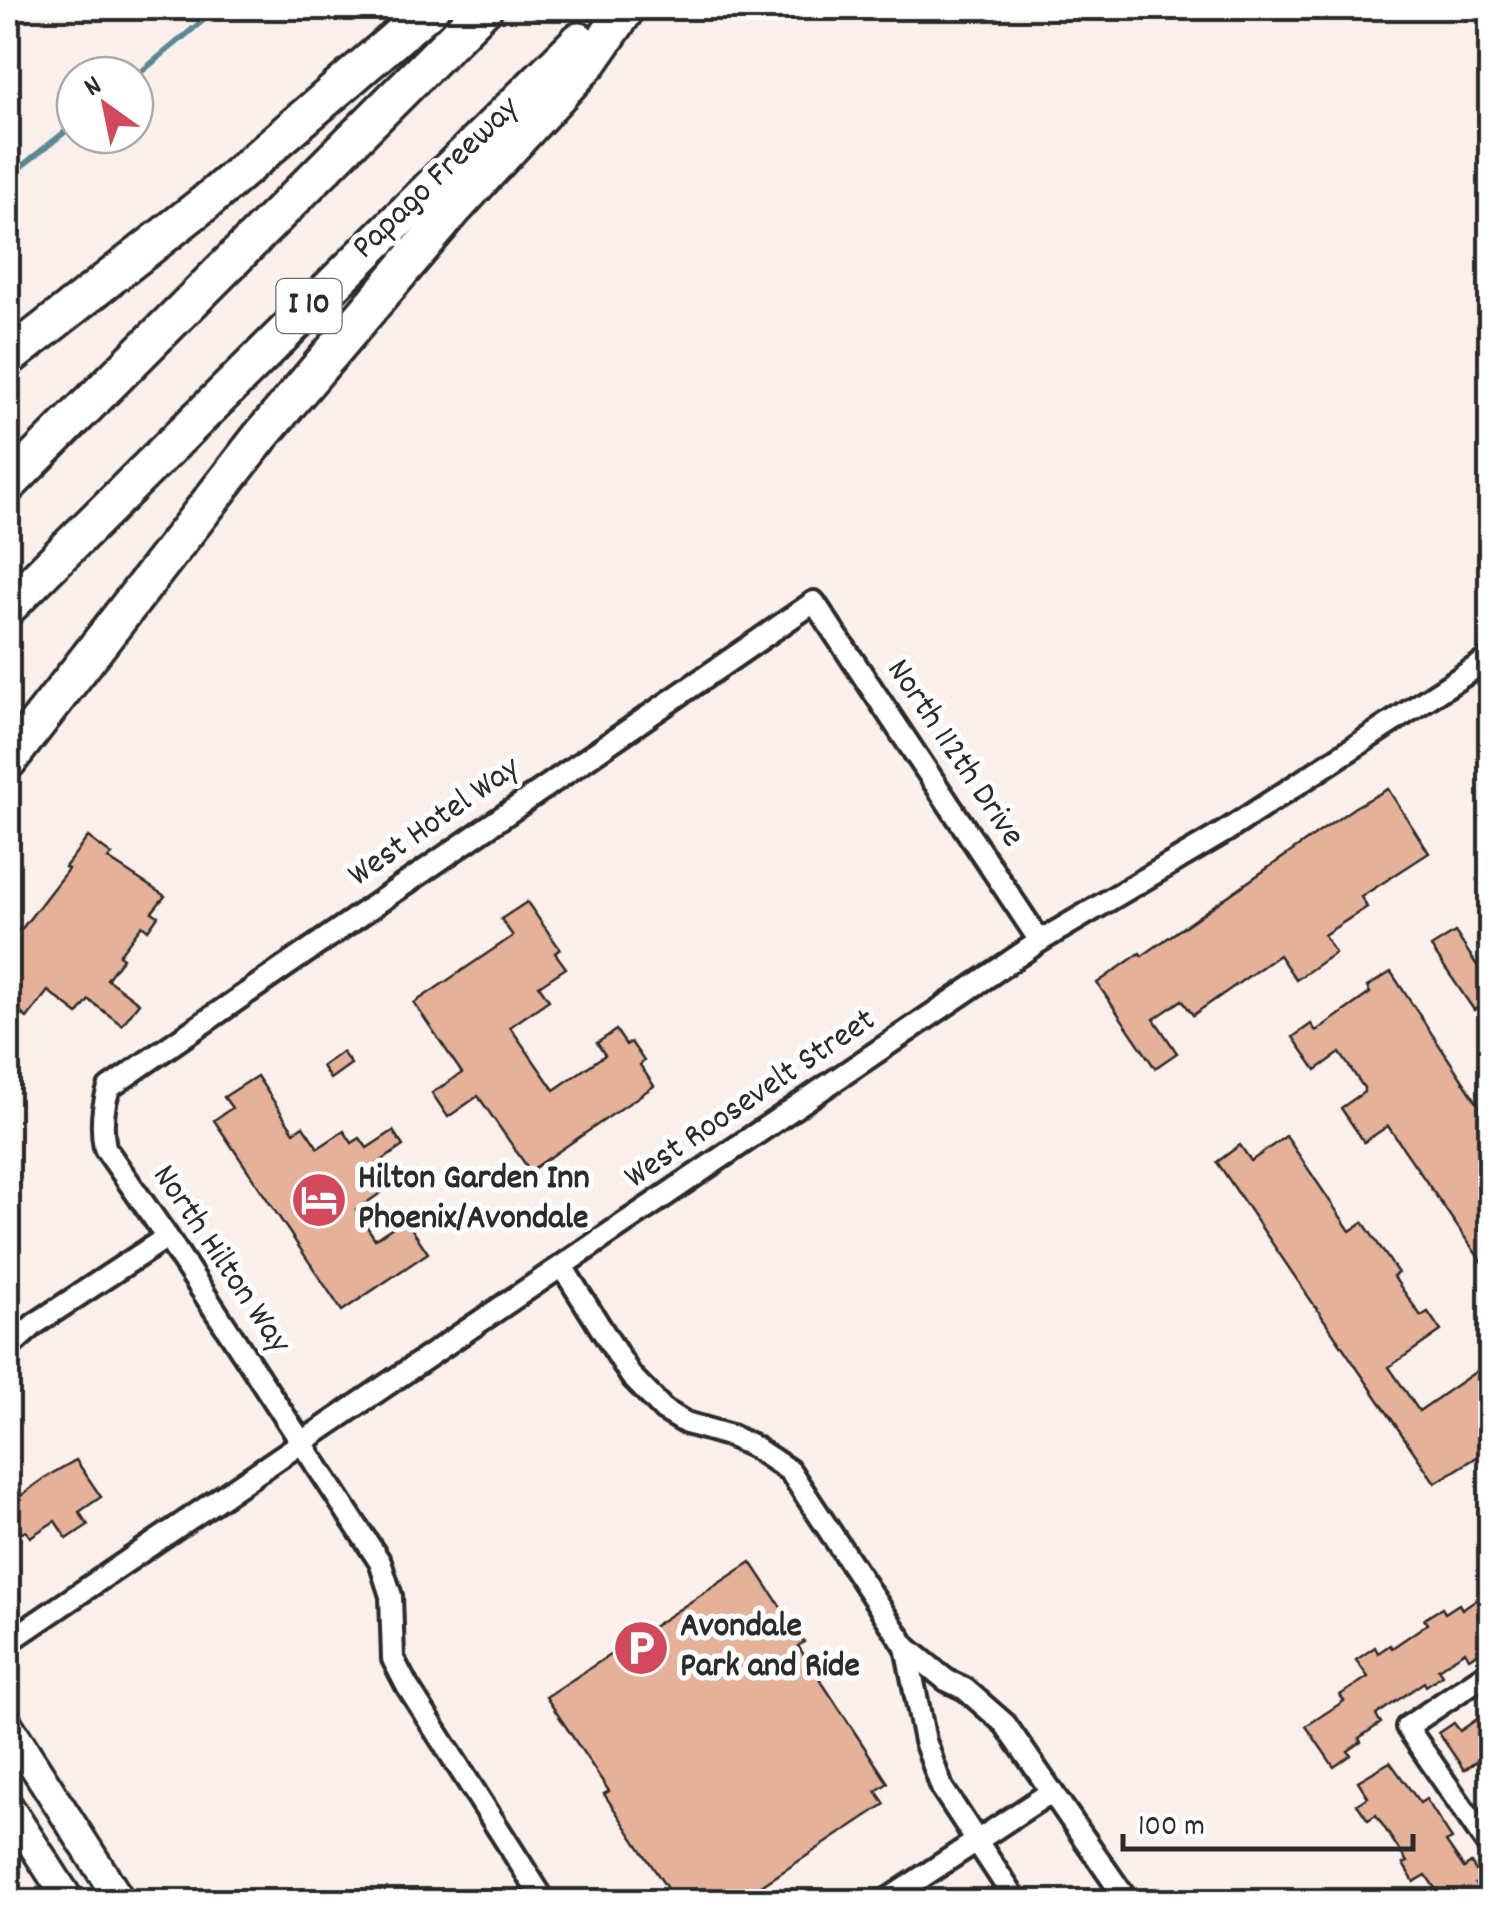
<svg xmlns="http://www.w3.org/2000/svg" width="1498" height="1909" font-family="Dekko,sans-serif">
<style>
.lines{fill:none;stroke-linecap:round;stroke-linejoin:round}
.stream{stroke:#5a8892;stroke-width:6}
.building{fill:#e6b199;stroke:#2b2b2b;stroke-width:2.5}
.minor-casing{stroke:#2b2b2b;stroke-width:28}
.secondary-casing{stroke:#2b2b2b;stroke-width:35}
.motorway-casing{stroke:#2b2b2b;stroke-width:42}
.minor{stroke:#fff;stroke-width:20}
.secondary{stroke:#fff;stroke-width:28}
.motorway{stroke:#fff;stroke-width:35}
.labels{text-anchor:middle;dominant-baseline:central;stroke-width:10;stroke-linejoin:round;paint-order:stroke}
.shield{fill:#fff;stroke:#6b6b6b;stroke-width:2.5}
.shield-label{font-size:32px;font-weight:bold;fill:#2b2b2b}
.street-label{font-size:35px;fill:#2b2b2b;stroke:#fff}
.poi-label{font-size:35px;font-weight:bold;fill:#2b2b2b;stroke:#fff;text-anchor:start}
</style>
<rect width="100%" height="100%" fill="#faefeb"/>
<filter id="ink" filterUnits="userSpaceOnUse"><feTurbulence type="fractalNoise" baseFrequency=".01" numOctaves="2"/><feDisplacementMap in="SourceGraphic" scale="20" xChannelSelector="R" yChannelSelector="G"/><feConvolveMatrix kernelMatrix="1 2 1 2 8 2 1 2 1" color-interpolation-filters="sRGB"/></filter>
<g filter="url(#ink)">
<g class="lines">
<!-- stream -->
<g class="stream">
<path d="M135 77 218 8"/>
<path d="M8 177 75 124"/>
</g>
</g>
<!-- building -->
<g class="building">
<path d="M1388 789 1429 853 1361 897 1367 907 1324 935 1335 953 1296 980 1279 955 1193 1015 1182 1000 1154 1019 1177 1053 1155 1068 1097 983 1140 953 1142 956 1355 807Z"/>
<path d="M88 837 112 855 108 859 165 896 152 912 158 916 148 930 142 925 119 955 123 958 107 979 139 1003 122 1025 89 1000 78 1014 48 991 27 1018 22 1014 8 1033V924L20 931 68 869 65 867Z"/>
<path d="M527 902 560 949 555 953 566 968 539 986 549 1000 510 1027 554 1090 605 1055 597 1043 616 1030 626 1045 631 1042 644 1061 640 1065 654 1086 530 1171 478 1096 448 1117 432 1093 462 1073 414 1003 513 936 501 919Z"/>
<path d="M1455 932 1490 985V999L1474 1010 1431 947Z"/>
<path d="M1391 972 1490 1122V1274L1388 1126 1364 1142 1341 1108 1364 1092V1088L1340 1053 1316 1070 1293 1037 1311 1024 1316 1031 1370 993 1367 987Z"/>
<path d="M342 1052 351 1064 330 1079 322 1066Z"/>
<path d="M257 1076 294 1132 303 1126 318 1148 344 1131 352 1143 360 1138 367 1148 393 1131 403 1146 377 1164 382 1171 375 1176 385 1190 356 1210 375 1239 405 1219 428 1253 342 1311 214 1120 232 1108 224 1097Z"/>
<path d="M1286 1136 1350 1231 1363 1222 1398 1273 1393 1276 1421 1316 1428 1312 1441 1331 1389 1367 1419 1411 1484 1366 1490 1375V1449L1435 1483 1217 1162 1240 1145 1251 1161Z"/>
<path d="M76 1460 101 1497 79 1512 88 1525 67 1539 55 1521 30 1537 26 1531 22 1533 10 1514 13 1512 9 1505 44 1478Z"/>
<path d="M751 1562 804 1642 798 1646 888 1783 876 1791 885 1804 737 1902H676L604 1794 609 1791 546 1697Z"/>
<path d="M1490 1590V1645L1469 1658 1465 1651 1438 1669 1442 1675 1426 1686 1424 1682 1376 1715 1381 1723 1359 1738 1361 1742 1348 1751 1351 1755 1334 1767 1306 1726 1344 1701 1340 1695 1368 1677 1356 1660 1375 1647 1378 1653 1390 1645 1392 1648 1427 1624 1424 1619 1442 1608 1445 1613 1459 1604 1462 1609Z"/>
<path d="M1490 1710V1752L1464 1770 1439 1733 1454 1723 1460 1731Z"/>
<path d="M1390 1762 1420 1803 1426 1799 1452 1839 1446 1842 1464 1868 1471 1863 1482 1880 1475 1884 1486 1902H1444L1426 1875 1414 1882 1403 1864 1407 1862 1376 1815 1368 1820 1357 1804 1368 1797 1358 1781Z"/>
</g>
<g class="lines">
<!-- minor casing -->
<g class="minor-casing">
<g id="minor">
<path d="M563 1268 631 1376 664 1410 686 1423 731 1436 754 1447 790 1471 906 1647 946 1680 965 1689 1005 1724 1128 1902"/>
<path d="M8 1348 35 1324 167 1237"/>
<path d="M8 1642 1040 941 1226 831 1490 658"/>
<path d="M906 1647 925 1741 942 1788 1017 1902"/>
<path d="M1490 1671 1407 1727 1490 1848"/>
<path d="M545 1902 407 1686 393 1659 391 1596 380 1562 167 1237 105 1148C101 1127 102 1109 109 1088L814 602 1040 941"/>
<path d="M884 1902 1051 1792"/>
</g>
</g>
<!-- secondary casing -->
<g class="secondary-casing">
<g id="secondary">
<path d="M8 1725 121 1902"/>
<path d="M8 1806 70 1902"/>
</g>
</g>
<!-- motorway casing -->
<g class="motorway-casing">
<g id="motorway">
<path d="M8 358 205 203 431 8"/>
<path d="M8 485 484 8"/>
<path d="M8 607 579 41"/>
<path d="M8 761 260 437 454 209 590 61 627 8"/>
</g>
</g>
<!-- minor -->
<use href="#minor" class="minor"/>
<!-- secondary -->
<use href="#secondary" class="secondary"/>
<!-- motorway -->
<use href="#motorway" class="motorway"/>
</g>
</g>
<!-- icons -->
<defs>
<g id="hotel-disc" transform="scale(2.875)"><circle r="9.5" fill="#d1495b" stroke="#fff"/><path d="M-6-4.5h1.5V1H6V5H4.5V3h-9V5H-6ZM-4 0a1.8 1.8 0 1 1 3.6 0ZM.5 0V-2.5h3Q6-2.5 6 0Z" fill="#fff"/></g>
<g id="parking-disc" transform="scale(2.875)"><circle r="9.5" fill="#d1495b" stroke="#fff"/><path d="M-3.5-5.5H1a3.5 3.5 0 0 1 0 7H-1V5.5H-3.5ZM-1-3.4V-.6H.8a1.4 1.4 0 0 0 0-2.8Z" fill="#fff"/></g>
</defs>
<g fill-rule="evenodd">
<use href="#hotel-disc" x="319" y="1200"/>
<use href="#parking-disc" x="641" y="1648"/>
</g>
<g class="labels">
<!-- shield labels -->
<rect class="shield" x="276.5" y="279" width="65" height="54" rx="8"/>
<g class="shield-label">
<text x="309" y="306">I 10</text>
</g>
<!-- street labels -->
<g class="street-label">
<text transform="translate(437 179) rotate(-44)">Papago Freeway</text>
<text transform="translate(954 754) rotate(56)">North 112th Drive</text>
<text transform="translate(435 823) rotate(-35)">West Hotel Way</text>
<text transform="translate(751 1100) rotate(-34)">West Roosevelt Street</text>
<text transform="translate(220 1260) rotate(56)">North Hilton Way</text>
</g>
<!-- poi labels -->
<g class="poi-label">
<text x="358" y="1180">Hilton Garden Inn<tspan x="358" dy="40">Phoenix/Avondale</tspan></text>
<text x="680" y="1628">Avondale<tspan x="680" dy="40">Park and Ride</tspan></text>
</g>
</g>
<!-- margin -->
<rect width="1498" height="1909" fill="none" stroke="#fff" stroke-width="40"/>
<rect x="20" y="20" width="1458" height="1869" fill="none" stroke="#2b2b2b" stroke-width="4" filter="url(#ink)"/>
<!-- north arrow -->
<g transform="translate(105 105) rotate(327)"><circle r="48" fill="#ffffff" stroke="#aaaaaa" stroke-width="2.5"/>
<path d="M0-8L18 38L0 25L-18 38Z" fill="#d1495b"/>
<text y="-15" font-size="28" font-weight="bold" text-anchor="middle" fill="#2b2b2b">N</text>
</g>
<!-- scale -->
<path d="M1123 1834v15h290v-15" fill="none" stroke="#2b2b2b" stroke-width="5"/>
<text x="1138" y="1834" font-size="30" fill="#2b2b2b" stroke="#ffffff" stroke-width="8" paint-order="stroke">100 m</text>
</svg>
